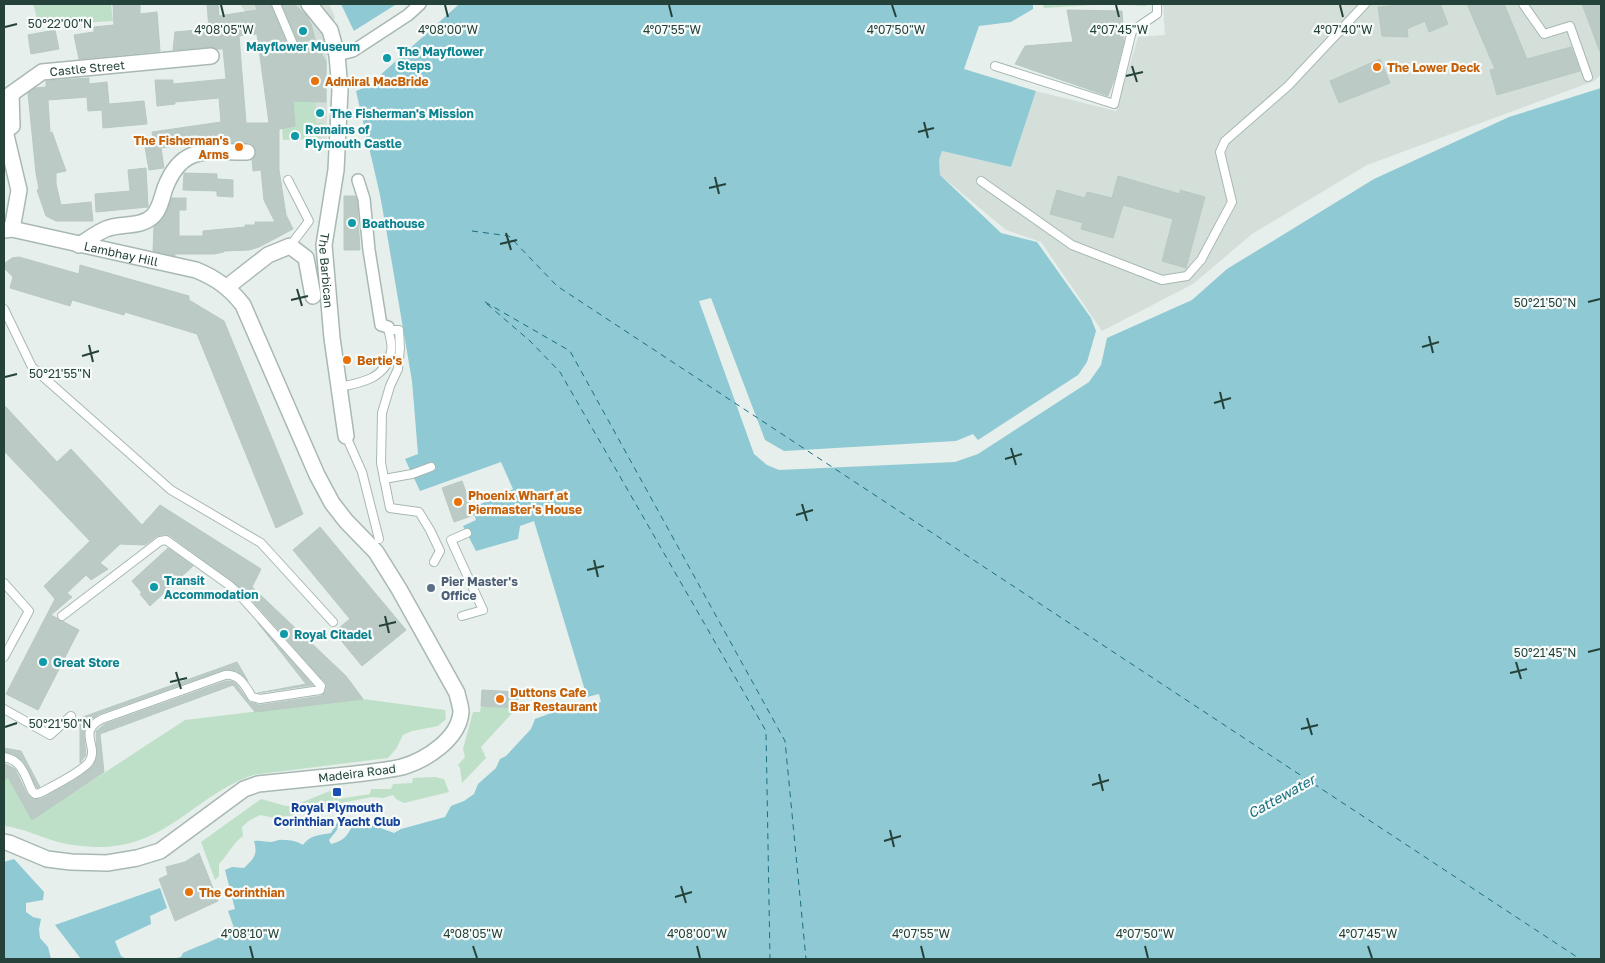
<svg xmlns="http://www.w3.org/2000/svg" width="1605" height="963" font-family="'Golos Text',sans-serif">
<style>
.built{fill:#d4dfda}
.green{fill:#bfe0c8}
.water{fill:#8ec9d4}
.pier{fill:#e6efeb}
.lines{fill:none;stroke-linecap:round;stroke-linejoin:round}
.ferry{stroke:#1c6f80;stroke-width:1;stroke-dasharray:6 5;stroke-linecap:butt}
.building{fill:#bbcac4;stroke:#b8c9c2;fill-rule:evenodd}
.service-casing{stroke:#a8b8b2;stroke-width:10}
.pedestrian-casing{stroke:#a8b8b2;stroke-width:14}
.minor-casing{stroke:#a8b8b2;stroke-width:18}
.service{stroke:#fff;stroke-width:8}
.pedestrian{stroke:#fff;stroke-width:11}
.minor{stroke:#fff;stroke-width:15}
.ticks{fill:none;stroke:#24423a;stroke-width:2}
.culture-dot{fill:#0f9aa8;stroke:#f7fbf9;stroke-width:2}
.food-dot{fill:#e8710a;stroke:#f7fbf9;stroke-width:2}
.service-dot{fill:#5c6f8a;stroke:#f7fbf9;stroke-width:2}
.transit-dot{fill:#1a4fb4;stroke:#f7fbf9;stroke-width:2}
.labels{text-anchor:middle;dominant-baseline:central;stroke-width:4.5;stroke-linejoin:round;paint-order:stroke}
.culture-label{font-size:12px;font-weight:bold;fill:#0d838f;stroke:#f7fbf9;text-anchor:start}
.food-label{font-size:12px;font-weight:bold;fill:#c56008;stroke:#f7fbf9;text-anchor:start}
.street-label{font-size:12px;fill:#24423a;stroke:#f7fbf9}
.service-label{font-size:12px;font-weight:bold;fill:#4e5e75;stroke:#f7fbf9;text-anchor:start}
.transit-label{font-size:12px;font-weight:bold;fill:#164399;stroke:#f7fbf9}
.water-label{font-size:14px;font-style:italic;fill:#1c6f80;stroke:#f7fbf9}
.ticks-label{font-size:12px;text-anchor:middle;fill:#24423a;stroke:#f7fbf9;stroke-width:4.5;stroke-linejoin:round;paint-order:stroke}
</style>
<rect width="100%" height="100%" fill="#e6efeb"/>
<!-- built -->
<g class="built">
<path d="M240 4H329L335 17 327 51V140H301L287 42 280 29 254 25Z"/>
<path d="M1163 4H1601V75L1594 81 1367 165 1252 234 1193 284 1102 331 1041 242 1006 230 940 175 939 160 942 151 1011 167 1036 91 1116 111 1138 37 1165 35Z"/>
</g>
<!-- green -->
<g class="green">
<path d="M33 4H111L113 21 65 24 61 18 38 22Z"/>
<path d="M1042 4H1146V6L1109 4 1044 8Z"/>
<path d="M293 97 316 102V123H323L320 138 283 140 282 128Z"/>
<path d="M363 699 445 710 446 719 438 726 412 731 403 735 396 749 388 758 253 775C193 796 166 850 92 847 82 846 69 845 58 842 40 837 23 828 4 826V780L8 777 32 820 185 720Z"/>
<path d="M481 706 517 708 481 747 486 758 462 783 460 768 458 765 465 757 463 749 473 712H480Z"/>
<path d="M435 777 444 779 449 792 404 803 396 799 393 795 383 798 372 797 341 803 333 799V805L328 811 321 808H314L308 813 274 818 260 815 250 820 242 827 243 836C233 843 228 855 219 864V876L215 880 201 842 261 799 286 806 295 805 330 791 338 799 370 794 371 789H391L393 784 412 783 413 778Z"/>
</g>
<!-- water -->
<g class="water">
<path d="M341 4H397L354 31Z"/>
<path d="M459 4H1033V9L1011 22 979 26 964 69 1036 91 1011 167 942 151 939 160 940 175 1001 233 1037 242 1091 318 1096 331 1087 362 1078 375 978 440 973 434 956 441 784 451 765 440 711 298 699 301 754 454 767 465 779 470 955 462 978 454 1089 382 1101 365 1107 338 1192 300 1227 269 1374 179 1509 117 1601 88V959H173L181 957 183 953C197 946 224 938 234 928L228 911 235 909 225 870 232 867 244 868C254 858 258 855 254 841 261 840 265 842 271 842 275 842 279 839 283 840 290 840 297 841 303 845 309 835 321 835 331 833L339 820 337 830 329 840 331 844C351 839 347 830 359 817L367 823 394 833 401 829 445 817 451 806 464 801 474 794 478 784 496 768 500 759 506 756 531 729 535 719 554 712 573 710 601 702 599 694 587 697 534 521 520 526 518 539 476 551 463 526 476 520 472 508 513 489 501 462 420 491 405 459 418 454 412 381 388 240 380 195 356 91 369 85Z"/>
<path d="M14 859 44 892 43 900 26 903V912L33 917 41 919 39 929 40 938 48 947 51 959H4V862Z"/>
<path d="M160 888 167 908 150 916 151 924 115 941 121 956 126 959H81L55 925Z"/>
</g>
<!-- pier -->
<g class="pier">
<path d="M397 4H399L354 34V31Z"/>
<path d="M455 4H459L369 85 356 91V88L367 83Z"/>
</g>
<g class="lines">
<!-- ferry -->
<g class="ferry">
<path d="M472 231 509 236 557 286 1580 959"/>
<path d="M485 302 570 351 785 741 806 959"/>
<path d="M487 304 530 341 560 372 766 731 770 959"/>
</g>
</g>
<!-- building -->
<g class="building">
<path d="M113 4H140V14L157 12 160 51 79 59 74 35 94 32V27L114 25Z"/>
<path d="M207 4H218L219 16 257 10 255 4H270L288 46 293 50 298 47V42L282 4H294L306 15 311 24 316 43 326 62V102L293 101 295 126 279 129V170L286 215 293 229 259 247 249 250 224 251V252L214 254H175V256L153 251 154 227 165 215 172 198H186V210H179V236H203V231L245 227V225H255V222H275L264 200 261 170 253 171 252 159 256 152 255 147 251 143 199 142 161 148 164 168 149 170 145 147 154 146 152 132 221 122 219 98 175 102V104L157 106 155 80H173V84L226 79 223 49H217L210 47 173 50 175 32 209 29ZM257 34 269 123H246L239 36Z"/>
<path d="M1412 4H1440L1448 24 1429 32 1425 21 1407 29 1408 37 1382 36 1378 7Z"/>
<path d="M1467 4H1504L1527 59 1571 47 1580 71 1497 95 1490 70 1495 69Z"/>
<path d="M1582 4H1601V52H1600Z"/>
<path d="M1067 10 1122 11 1124 41 1114 80 1108 96 1015 64 1025 46 1073 42Z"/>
<path d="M55 30 59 49 31 54 28 35Z"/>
<path d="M1380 59 1390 83 1339 103 1330 81Z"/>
<path d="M89 78V84L107 82 109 104 144 101 147 124 103 128 102 110 88 111 87 97 48 100 50 133 52 132 66 171 56 173V184L61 205 91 202 93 221H56L46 216 37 190 39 189 36 173 28 93 35 88 46 87V81Z"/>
<path d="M146 168 148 207 96 212 95 194 130 191 128 170Z"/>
<path d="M184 173 217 174V179L233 180V197L217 196V191L183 190Z"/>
<path d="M1118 176 1180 194V190L1205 197 1186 268 1162 261 1173 219 1123 205 1113 238 1081 229 1083 223 1050 214 1057 190 1085 198 1087 192 1112 198Z"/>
<path d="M344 196H355L357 201 360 250H344Z"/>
<path d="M19 257 79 274 80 265 189 296V300L224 321 303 514 276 528 197 334 125 312 124 315 72 300 70 306 10 288 13 277 4 268V264L12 258Z"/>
<path d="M4 405 57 462 71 449 142 525 160 505 261 569 252 587 346 676 363 699 255 712 233 685 100 734 104 772 32 820 8 777 4 780V763L15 769 27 794 31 798 34 799H41L76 779 93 766 97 756 96 731 105 724 226 681H232L237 685 249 702 260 705 321 696 325 692 327 685 242 589 169 535 165 534 157 536 145 545 120 544 100 563 108 569 91 580 86 575 67 593 72 597 51 615 79 630 38 710 6 694 55 599 44 586 90 541 4 451Z"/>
<path d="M462 481 474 515 454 522 442 488Z"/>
<path d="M320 527 406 630 362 666 334 632 350 619 293 550Z"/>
<path d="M168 548 193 566 150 606 140 594 142 593 132 581Z"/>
<path d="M258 623 313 685 258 693 306 684Z"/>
<path d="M237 662 248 681 237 671 223 670 99 714 90 720 85 727 84 735 86 755 80 763V718Z"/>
<path d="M482 690 518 692 517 708 481 706Z"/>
<path d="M4 748 21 751 40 787 37 788 23 761 13 754 4 752Z"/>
<path d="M199 853 218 901 175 921 159 879 168 875 166 867 185 862Z"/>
</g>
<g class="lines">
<!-- service casing -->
<g class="service-casing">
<g id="service">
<path d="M276 4 293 44"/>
<path d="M1523 4 1544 34 1570 26 1588 77"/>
<path d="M995 66 1114 104 1132 31 1157 14V4"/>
<path d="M288 180 309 221 290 246"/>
<path d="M981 181 1072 245 1162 280 1187 276 1192 270 1201 260 1232 202 1220 152 1225 141 1288 86 1365 4"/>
<path d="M4 309 32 367 171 490 261 543 333 622"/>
<path d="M389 330H399L400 348 398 369 390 386 382 413 381 463 390 508 419 512 430 530 440 551 434 562"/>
<path d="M339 387C362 383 387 378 391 351 393 344 389 335 388 327"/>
<path d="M346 436 362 472 379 539"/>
<path d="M384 479 412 474 431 467"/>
<path d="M4 583 29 611 4 657"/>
<path d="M462 616 483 610 451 540 467 533"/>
<path d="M4 709 50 735 71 716"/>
<path d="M4 757C22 760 25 776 32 791L35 794 40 793C51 787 82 772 89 762 100 746 76 732 102 719L225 675C239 673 246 687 252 697L260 699 320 690 321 686 238 593 229 585 166 540 160 541 62 616"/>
</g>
</g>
<!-- pedestrian casing -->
<g class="pedestrian-casing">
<g id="pedestrian">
<path d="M337 55 353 51 408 15 420 4"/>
<path d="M358 180 364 199 369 250 381 325 388 327"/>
</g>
</g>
<!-- minor casing -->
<g class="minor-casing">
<g id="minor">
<path id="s1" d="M309 4 330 30 337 55 340 90 336 170 324 245 332 338 346 436"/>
<path id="s2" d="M5 131 12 126 11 94 42 72 211 56"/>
<path d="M5 131 19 190 12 229"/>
<path id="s3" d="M4 230 12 229 196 270C216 278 230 288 243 305L317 475 332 503 346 521 376 552 399 589 457 693C458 699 461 706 461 712 459 739 426 760 402 767 384 771 364 773 346 775 316 778 287 781 258 784L244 789 160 851 137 858 107 863 71 862 47 859 9 843 4 842"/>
<path d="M79 245C88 240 96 233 106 229 120 223 141 228 153 216 160 209 162 197 165 188 182 144 207 152 247 152"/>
<path d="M227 287 268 255 290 246 306 258 313 296"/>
</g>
</g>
<!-- service -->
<use href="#service" class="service"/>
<!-- pedestrian -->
<use href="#pedestrian" class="pedestrian"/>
<!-- minor -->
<use href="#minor" class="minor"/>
</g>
<!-- ticks -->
<path class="ticks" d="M221 5 224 17M445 5 448 17M669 5 672 17M892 5 896 17M1116 5 1119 17M1340 5 1343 17M5 27 17 24M1132 66 1137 82M1126 76 1143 72M924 122 928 138M918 132 934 128M715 177 719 194M709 188 726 184M506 233 511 250M500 244 517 240M297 289 302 306M291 300 308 296M1588 302 1600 299M1429 336 1433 353M89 345 93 362M1422 347 1439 342M82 356 99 351M5 377 17 374M1220 392 1224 409M1214 403 1231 398M1011 448 1016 465M1005 459 1022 454M802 504 807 521M796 515 813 510M594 560 598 577M587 570 604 566M385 616 389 633M379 626 396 622M1588 652 1600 649M1516 662 1521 679M176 672 181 689M1510 673 1527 669M170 682 187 678M1307 718 1312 735M5 727 17 723M1301 729 1318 725M1099 774 1103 791M1092 785 1109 780M890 830 894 847M884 841 901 836M681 886 686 903M675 897 692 892M250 946 253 958M473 946 477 958M697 946 700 958M921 946 924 958M1145 946 1148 958M1368 946 1372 958"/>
<!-- markers -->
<g class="culture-dot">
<circle cx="303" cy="31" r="5"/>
<circle cx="387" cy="58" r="5"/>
<circle cx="320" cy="113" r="5"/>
<circle cx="295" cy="136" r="5"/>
<circle cx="352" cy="223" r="5"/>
<circle cx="154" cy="587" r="5"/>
<circle cx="284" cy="634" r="5"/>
<circle cx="43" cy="662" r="5"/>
</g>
<g class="food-dot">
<circle cx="1377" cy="67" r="5"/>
<circle cx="315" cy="81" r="5"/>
<circle cx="239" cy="147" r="5"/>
<circle cx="347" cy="360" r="5"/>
<circle cx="458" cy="502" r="5"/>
<circle cx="500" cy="699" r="5"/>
<circle cx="189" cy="892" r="5"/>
</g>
<circle class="service-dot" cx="431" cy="588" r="5"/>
<rect class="transit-dot" x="332" y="787" width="10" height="10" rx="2.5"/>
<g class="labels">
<!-- culture labels -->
<g class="culture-label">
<text x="303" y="46" text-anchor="middle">Mayflower Museum</text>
<text x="397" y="51">The Mayflower<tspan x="397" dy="14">Steps</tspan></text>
<text x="330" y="113">The Fisherman's Mission</text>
<text x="305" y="129">Remains of<tspan x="305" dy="14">Plymouth Castle</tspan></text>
<text x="362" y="223">Boathouse</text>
<text x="164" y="580">Transit<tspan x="164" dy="14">Accommodation</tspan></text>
<text x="294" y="634">Royal Citadel</text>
<text x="53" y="662">Great Store</text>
</g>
<!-- food labels -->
<g class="food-label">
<text x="1387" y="67">The Lower Deck</text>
<text x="325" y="81">Admiral MacBride</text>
<text x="229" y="140" text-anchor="end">The Fisherman's<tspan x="229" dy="14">Arms</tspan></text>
<text x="357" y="360">Bertie's</text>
<text x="468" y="495">Phoenix Wharf at<tspan x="468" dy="14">Piermaster's House</tspan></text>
<text x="510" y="692">Duttons Cafe<tspan x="510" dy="14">Bar Restaurant</tspan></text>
<text x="199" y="892">The Corinthian</text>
</g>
<!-- street labels -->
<g class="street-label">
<text stroke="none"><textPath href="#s2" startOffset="124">Castle Street</textPath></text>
<text stroke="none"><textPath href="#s3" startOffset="120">Lambhay Hill</textPath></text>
<text stroke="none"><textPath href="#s1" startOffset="276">The Barbican</textPath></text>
<text transform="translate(357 773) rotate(-7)">Madeira Road</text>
</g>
<!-- service labels -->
<g class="service-label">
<text x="441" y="581">Pier Master's<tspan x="441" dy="14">Office</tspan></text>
</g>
<!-- transit labels -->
<g class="transit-label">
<text x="337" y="807">Royal Plymouth<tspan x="337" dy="14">Corinthian Yacht Club</tspan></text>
</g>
<!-- water labels -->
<g class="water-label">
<text transform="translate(1281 796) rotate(-29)">Cattewater</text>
</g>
</g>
<g class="ticks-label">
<text x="60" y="28">50°22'00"N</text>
<text x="224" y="34">4°08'05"W</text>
<text x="448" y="34">4°08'00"W</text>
<text x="672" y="34">4°07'55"W</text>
<text x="896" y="34">4°07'50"W</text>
<text x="1119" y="34">4°07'45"W</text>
<text x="1343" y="34">4°07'40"W</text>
<text x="1545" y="307">50°21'50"N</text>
<text x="60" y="378">50°21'55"N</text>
<text x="1545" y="657">50°21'45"N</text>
<text x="60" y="728">50°21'50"N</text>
<text x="250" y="938">4°08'10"W</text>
<text x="473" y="938">4°08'05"W</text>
<text x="697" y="938">4°08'00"W</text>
<text x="921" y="938">4°07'55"W</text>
<text x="1145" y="938">4°07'50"W</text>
<text x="1368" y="938">4°07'45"W</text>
</g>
<!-- border -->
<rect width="1605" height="963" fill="none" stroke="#24423a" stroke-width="10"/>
</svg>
